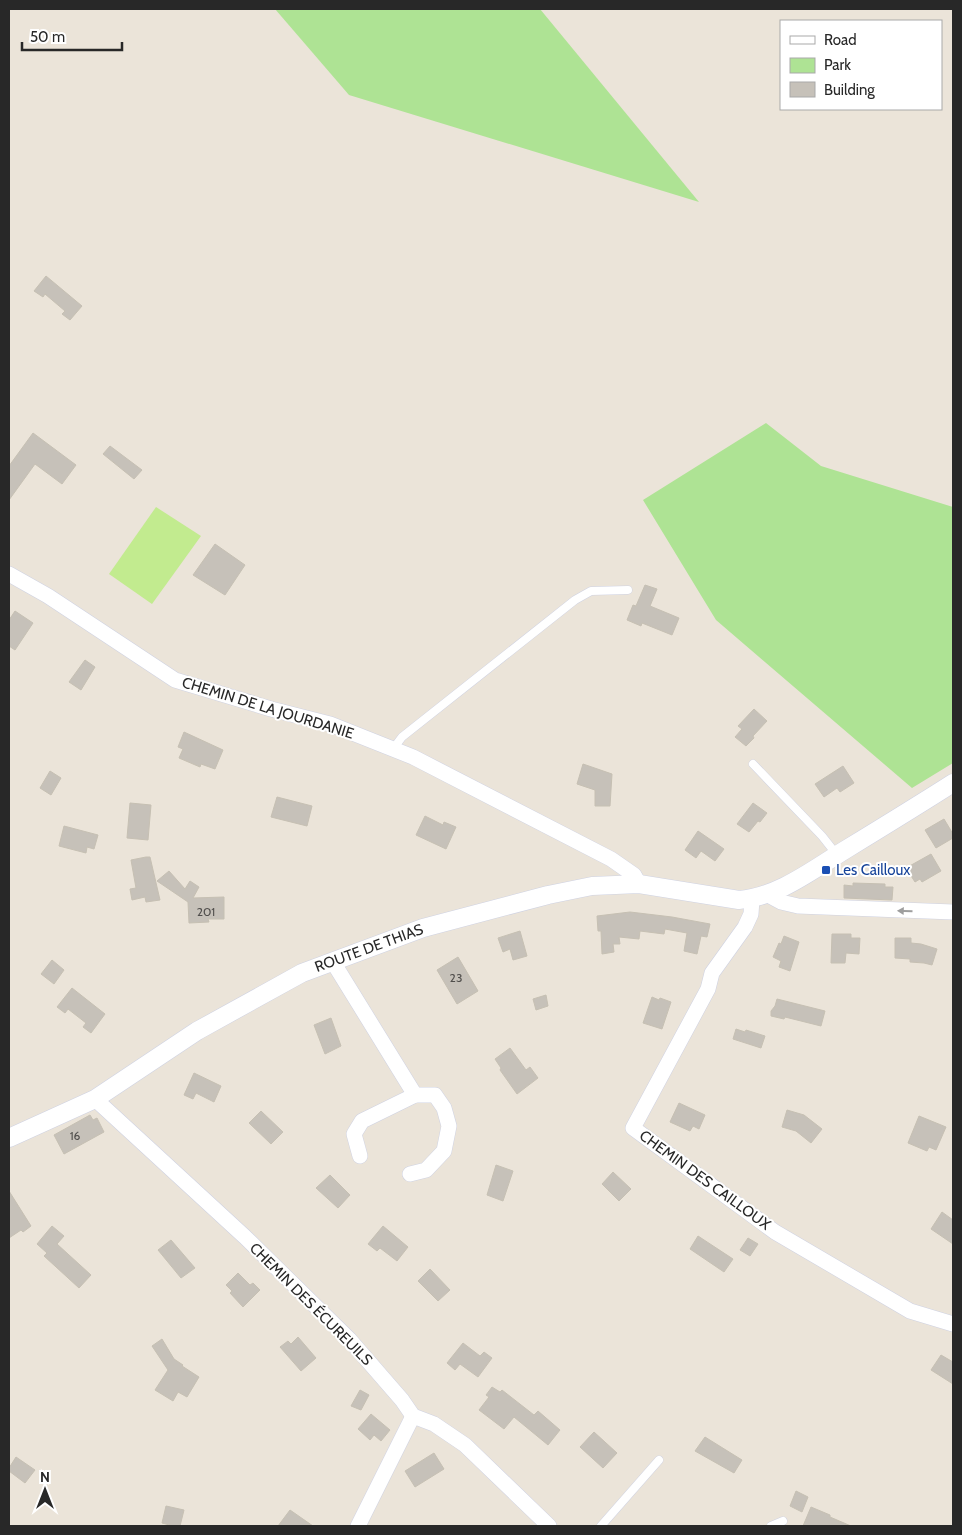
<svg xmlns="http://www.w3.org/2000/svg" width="962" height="1535" font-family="Cabin,sans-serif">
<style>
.green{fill:#aee394}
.pitch{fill:#c2eb8f}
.building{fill:#c6c1b9;stroke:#c6c0b3}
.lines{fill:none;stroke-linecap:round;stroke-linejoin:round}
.service-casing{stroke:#cfd2e2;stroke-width:9}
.minor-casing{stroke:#cfd2e2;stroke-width:16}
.tertiary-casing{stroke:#cfd2e2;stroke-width:19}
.service{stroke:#fff;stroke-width:8}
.minor{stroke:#fff;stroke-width:15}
.tertiary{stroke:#fff;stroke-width:18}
.oneway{fill:#9e9e9e}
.transit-dot{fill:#1a4fb4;stroke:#fff;stroke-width:2}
.labels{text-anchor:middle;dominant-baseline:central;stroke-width:4;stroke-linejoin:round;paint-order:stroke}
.number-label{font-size:12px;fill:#504e4c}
.street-label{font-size:15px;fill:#282828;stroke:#fff}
.transit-label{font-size:15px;fill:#164399;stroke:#fff;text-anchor:start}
</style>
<rect width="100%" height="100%" fill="#ebe4d9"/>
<!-- green -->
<g class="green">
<path d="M275 9H540L699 202 349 95Z"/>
<path d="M766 423 821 466 953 507V763L912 788 716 620 643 500Z"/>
</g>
<!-- pitch -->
<path class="pitch" d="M156 507 201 536 152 604 109 574Z"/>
<!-- building -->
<g class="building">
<path d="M46 276 82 306 70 320 62 314 65 311 45 294 43 297 34 291Z"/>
<path d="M33 433 76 465 62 484 35 464 9 500V466Z"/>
<path d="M110 446 142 470 134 479 103 454Z"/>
<path d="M215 544 245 565 225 595 193 575Z"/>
<path d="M645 585 657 589 650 606 679 618 672 635 642 623 641 626 627 620 633 605 636 606Z"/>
<path d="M15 611 33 623 15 650 9 646V620Z"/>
<path d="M85 660 95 667 81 690 69 682Z"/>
<path d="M754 709 767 721 753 736 754 738 746 746 735 737 742 729 738 726Z"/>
<path d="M184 732 223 750 215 769 201 764 200 767 179 758 183 749 178 747Z"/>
<path d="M583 764 612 774 610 806H595V790L577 784Z"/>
<path d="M843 766 854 783 840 792 837 788 824 797 815 784Z"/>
<path d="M50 771 61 778 51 795 40 788Z"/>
<path d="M277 797 312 806 307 826 271 817Z"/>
<path d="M130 803 151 805 148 840 127 838Z"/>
<path d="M753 803 767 813 760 822 758 821 749 832 737 824Z"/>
<path d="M425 816 443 825 444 822 456 827 446 849 416 835Z"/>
<path d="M944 819 953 834V838L936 848 925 830Z"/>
<path d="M64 826 98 835 94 849 87 847 86 853 59 846Z"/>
<path d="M698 831 724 849 715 861 701 851 696 858 685 850Z"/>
<path d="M931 854 941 871 922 882 920 879 915 882 906 868Z"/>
<path d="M146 857H150L160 900 146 902 145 897 132 900 130 889 136 888 131 860Z"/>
<path d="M169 871 185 889 190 881 199 887 193 898 224 897V919H208L209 922 189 923 188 902 157 881Z"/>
<path d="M853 883 885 884V887H893L892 900 844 898V885L853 886Z"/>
<path d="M630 912 672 917 710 924 707 937 701 936 697 954 684 951 687 933 665 929 664 934 640 931 639 939 619 937 620 944H613L614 952 602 954 601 931H598L597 916Z"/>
<path d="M520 931 527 956 513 960 510 949 503 952 498 938Z"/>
<path d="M832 934H851V938H860L859 954 846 953 845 963H831Z"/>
<path d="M784 936 799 942 790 971 779 967 781 961 773 957 779 943 781 944Z"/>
<path d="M895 938H911V943L921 944 937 949 932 965 924 963 910 962V959L895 958Z"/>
<path d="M458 957 478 991 457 1004 437 970Z"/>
<path d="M52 960 64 970 54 984 41 974Z"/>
<path d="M72 988 105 1014 91 1033 83 1027 86 1023 68 1009 65 1013 57 1007Z"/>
<path d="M546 995 548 1006 536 1010 533 999Z"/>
<path d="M652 997 659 1000 660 998 671 1002 662 1029 643 1023Z"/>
<path d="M777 999 825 1011 821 1026 785 1017 784 1019 771 1016V1011L775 1006Z"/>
<path d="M331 1018 341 1046 325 1054 314 1025Z"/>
<path d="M736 1029 745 1032 746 1030 765 1036 761 1048 733 1039Z"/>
<path d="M510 1048 526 1070 530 1067 538 1078 517 1094 500 1070 501 1068 495 1059Z"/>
<path d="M194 1073 221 1086 214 1102 196 1093 193 1099 184 1095Z"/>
<path d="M679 1103 705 1115 699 1129 693 1126 690 1131 670 1122Z"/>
<path d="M787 1110 804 1115 822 1129 811 1143 796 1131 782 1127Z"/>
<path d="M261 1111 283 1132 271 1144 249 1123Z"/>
<path d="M90 1115 93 1120 97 1118 104 1132 64 1154 54 1135Z"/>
<path d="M919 1116 946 1127 936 1150 929 1147 927 1151 908 1143Z"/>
<path d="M496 1165 513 1171 503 1201 487 1195Z"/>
<path d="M613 1172 631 1189 619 1201 602 1184Z"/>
<path d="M330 1175 350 1195 338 1208 316 1188Z"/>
<path d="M9 1191 31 1226 23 1232 21 1230 9 1238Z"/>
<path d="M942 1212 953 1220V1244L931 1229Z"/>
<path d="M52 1226 64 1236 57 1244 91 1275 79 1288 44 1256 47 1253 37 1244Z"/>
<path d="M383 1226 408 1247 397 1261 380 1248 377 1251 368 1244Z"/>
<path d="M698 1236 733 1259 724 1272 690 1249Z"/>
<path d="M748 1238 758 1244 750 1256 740 1250Z"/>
<path d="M171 1240 195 1268 181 1278 158 1250Z"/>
<path d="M430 1269 450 1290 438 1301 418 1281Z"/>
<path d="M238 1273 250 1285 253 1283 260 1290 243 1307 230 1293 232 1291 226 1285Z"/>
<path d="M298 1337 316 1358 301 1371 280 1347 288 1341 291 1344Z"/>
<path d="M162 1339 174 1359 183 1365 182 1366 199 1377 187 1397 178 1392 173 1401 155 1390 168 1370 152 1346Z"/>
<path d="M463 1343 480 1356 484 1352 492 1358 478 1377 460 1364 455 1370 447 1363Z"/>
<path d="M941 1355 953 1362V1384L931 1370Z"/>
<path d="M492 1387 500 1392 502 1390 534 1415 538 1411 560 1430 548 1445 514 1417 504 1429 479 1410 489 1397 486 1395Z"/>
<path d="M360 1390 369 1395 361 1410 351 1406Z"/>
<path d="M371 1414 390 1430 381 1441 374 1435 370 1440 358 1429Z"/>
<path d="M594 1432 617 1453 603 1468 580 1447Z"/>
<path d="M705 1437 742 1460 734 1473 695 1451Z"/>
<path d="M434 1453 444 1469 415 1487 405 1471Z"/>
<path d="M16 1457 35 1470 25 1483 9 1471V1468Z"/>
<path d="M796 1491 808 1497 802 1512 790 1506Z"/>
<path d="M166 1506 184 1510 180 1526H173L162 1523Z"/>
<path d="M811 1507 830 1515V1517L851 1526H803Z"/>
<path d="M290 1510 313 1526H278Z"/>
</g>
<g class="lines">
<!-- service casing -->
<g class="service-casing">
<g id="service">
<path d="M393 749 402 737 575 600 591 591 628 590"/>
<path d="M753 764 822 836 837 855"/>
<path d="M601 1526 659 1460"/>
<path d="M771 1526 783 1521"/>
</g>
</g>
<!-- minor casing -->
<g class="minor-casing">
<g id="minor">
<path d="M9 574 48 596 175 680 271 709 330 724 413 757 611 859 634 875 639 884"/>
<path d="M768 895 781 902 798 906 953 912"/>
<path d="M752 899 751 914 745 927 712 973 708 989 633 1128 775 1232 910 1311 953 1324"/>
<path d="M333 962 415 1095H435L444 1108 449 1126 444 1151 426 1170 410 1174"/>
<path d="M95 1099 245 1237 349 1339 402 1400 413 1416 434 1424 465 1445 549 1526"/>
<path d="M360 1156 354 1134 362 1121 415 1095"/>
<path d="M358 1526 413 1416"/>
</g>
</g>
<!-- tertiary casing -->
<g class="tertiary-casing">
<path id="tertiary" d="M9 1138 95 1099 197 1031 302 973 423 928 548 895 592 886 639 884 739 900C778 897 812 870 845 850 881 828 917 806 953 783"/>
</g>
<!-- service -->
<use href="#service" class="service"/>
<!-- minor -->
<use href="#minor" class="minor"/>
<!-- tertiary -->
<use href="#tertiary" class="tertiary"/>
</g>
<!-- one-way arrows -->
<defs><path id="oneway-solid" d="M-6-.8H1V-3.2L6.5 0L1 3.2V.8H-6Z" transform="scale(1.25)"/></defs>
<use class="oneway" href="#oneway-solid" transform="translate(905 911) rotate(-178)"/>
<!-- markers -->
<rect class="transit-dot" x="821" y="865" width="10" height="10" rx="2.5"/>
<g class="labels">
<!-- number labels -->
<g class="number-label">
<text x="206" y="911">201</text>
<text x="456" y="977">23</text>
<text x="75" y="1135">16</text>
</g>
<!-- street labels -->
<g class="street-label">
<text transform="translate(268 708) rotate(17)">CHEMIN DE LA JOURDANIE</text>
<text transform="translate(369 948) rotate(-20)">ROUTE DE THIAS</text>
<text transform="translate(705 1180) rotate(36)">CHEMIN DES CAILLOUX</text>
<text transform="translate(311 1304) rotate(45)">CHEMIN DES ÉCUREUILS</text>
</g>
<!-- transit labels -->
<g class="transit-label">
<text x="836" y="870">Les Cailloux</text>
</g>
</g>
<!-- border -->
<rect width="962" height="1535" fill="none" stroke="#282828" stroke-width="20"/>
<!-- legend -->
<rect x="780" y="20" width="162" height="90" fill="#ffffff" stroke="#a9a9a9"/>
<rect x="790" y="36" width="25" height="8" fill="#ffffff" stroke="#a9a9a9"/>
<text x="824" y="45" font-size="15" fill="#282828">Road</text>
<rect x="790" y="58" width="25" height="15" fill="#aee394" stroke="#a9a9a9"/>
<text x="824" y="70" font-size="15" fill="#282828">Park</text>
<rect x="790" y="82" width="25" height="15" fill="#c6c1b9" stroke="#a9a9a9"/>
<text x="824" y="95" font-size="15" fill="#282828">Building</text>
<!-- north arrow -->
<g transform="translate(45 1490)" stroke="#ffffff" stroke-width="4" paint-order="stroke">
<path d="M0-4L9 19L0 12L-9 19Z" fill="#282828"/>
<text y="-8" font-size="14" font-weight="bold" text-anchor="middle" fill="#282828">N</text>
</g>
<!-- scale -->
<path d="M22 42v8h100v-8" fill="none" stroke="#282828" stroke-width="2.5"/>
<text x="30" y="42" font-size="15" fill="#282828" stroke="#ffffff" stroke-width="4" paint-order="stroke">50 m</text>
</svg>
